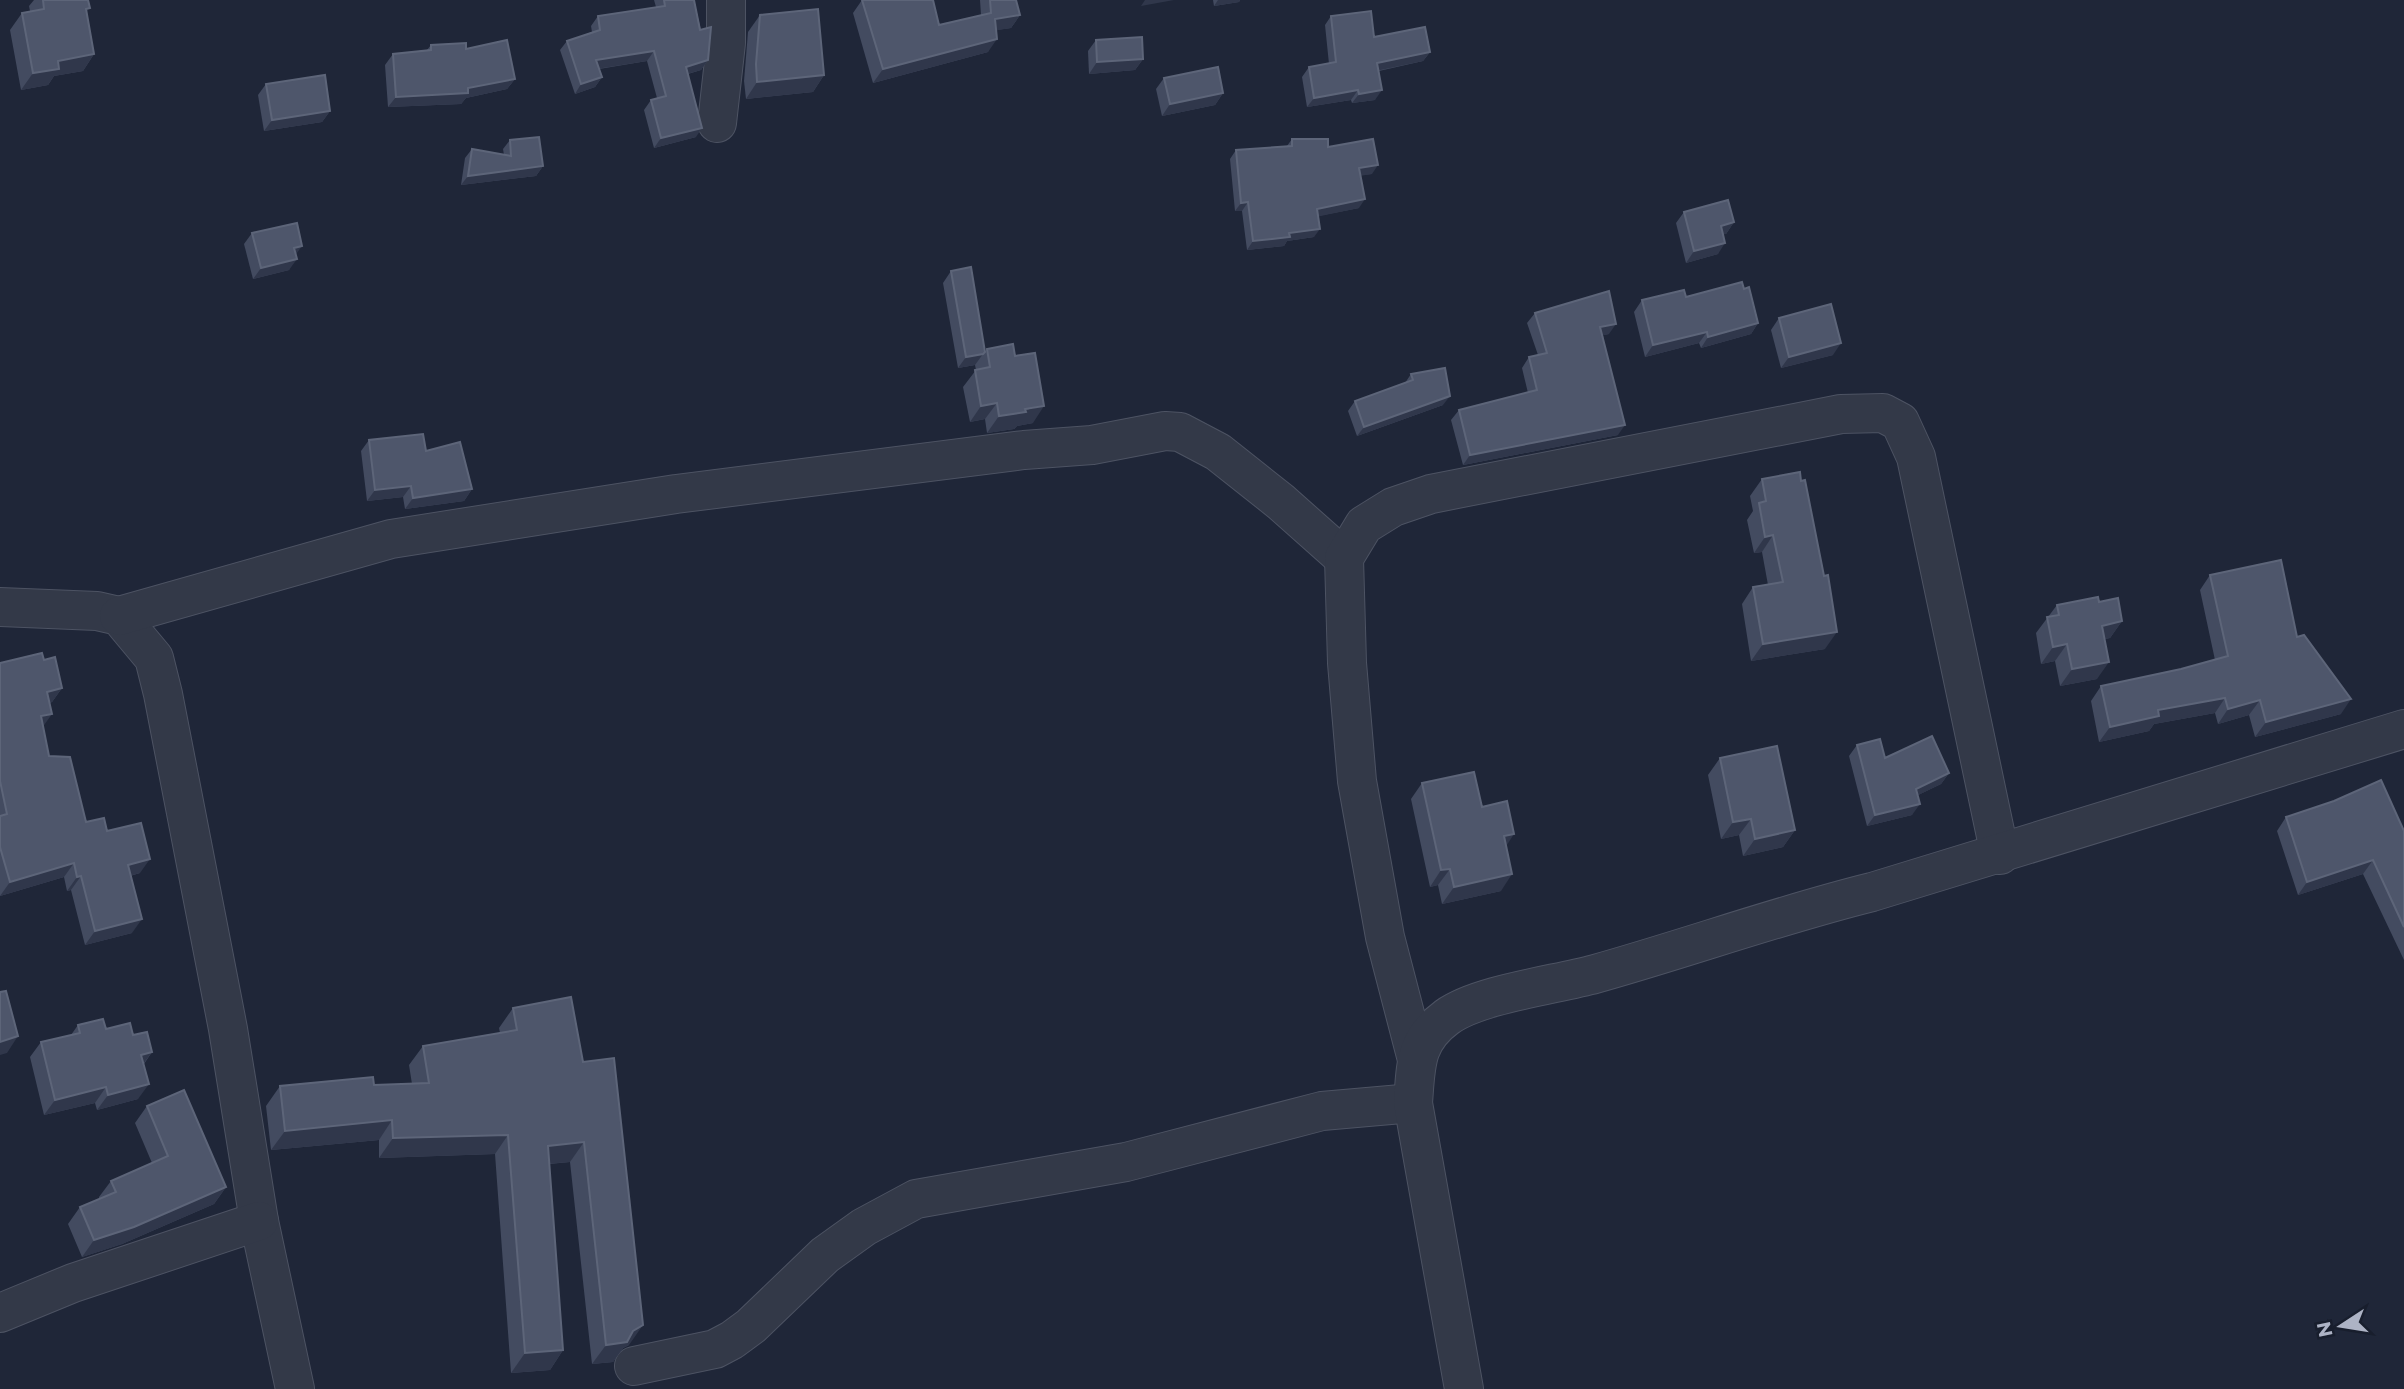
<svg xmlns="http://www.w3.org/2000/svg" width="2404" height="1389" font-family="Montserrat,sans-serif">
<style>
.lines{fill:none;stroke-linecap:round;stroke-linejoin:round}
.minor-casing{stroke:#4d5363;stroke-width:40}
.minor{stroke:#333948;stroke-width:38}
.wall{fill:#434b60}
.shaded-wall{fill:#30374b}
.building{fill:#4e566b;stroke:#5d6579;stroke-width:2}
</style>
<rect width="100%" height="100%" fill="#1f2638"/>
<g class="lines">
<!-- minor casing -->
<g class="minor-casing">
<g id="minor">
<path d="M717 123 726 43V0"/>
<path d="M0 607 97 611 119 616 154 658 163 694 228 1029 259 1221 295 1389"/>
<path d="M119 616 391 539 676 494 1024 450 1092 445 1165 431 1180 432 1218 452 1281 502 1344 558"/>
<path d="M1416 1056 1385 937 1357 781 1347 663 1344 558 1364 525 1393 507 1431 494 1841 414 1883 413 1900 422 1916 457 2000 855"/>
<path d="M0 1313 73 1283 259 1221"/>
<path d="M634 1366 715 1349 732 1340 751 1326 825 1255 864 1227 916 1199 1126 1162 1322 1111 1413 1103"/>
<path d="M1464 1389 1413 1103C1416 1066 1414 1041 1447 1017 1479 994 1555 985 1595 974 1688 948 1779 915 1872 892L2404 729"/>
</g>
</g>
<!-- minor -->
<use href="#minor" class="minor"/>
</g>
<!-- wall -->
<g class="wall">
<path d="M34 0H88L87 12 94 54 83 71 54 76 48 85 21 90 10 30 22 13 30 11 29 6Z"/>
<path d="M654 0H694L708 60 701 70 688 74 696 137 654 148 644 110 651 100 657 98 647 61 599 69 602 77 595 87 575 94 560 50 567 41 592 32 591 26 598 16 656 7Z"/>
<path d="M862 0 939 25 981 15 980 0H1016L1020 15 1011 28 996 30 988 52 873 83 853 13Z"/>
<path d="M1213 0H1240L1239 2 1214 6Z"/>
<path d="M760 15 824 75 813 92 746 99 744 81 748 32Z"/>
<path d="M1331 16 1374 37 1430 52 1423 61 1379 71 1375 100 1352 103 1351 100 1307 107 1302 77 1309 67 1329 64 1325 25Z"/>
<path d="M1096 40 1143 59 1135 70 1089 74 1088 51Z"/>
<path d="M431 45 466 49 515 79 507 89 466 98 461 104 388 107 385 65 393 54 427 50Z"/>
<path d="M1164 78 1223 93 1215 105 1162 116 1156 89Z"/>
<path d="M266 84 330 111 322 122 264 131 258 95Z"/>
<path d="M1292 139 1328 147 1372 174 1360 175 1359 208 1318 216 1314 237 1287 241 1284 246 1247 250 1242 211H1235L1230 159 1236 150 1287 146Z"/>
<path d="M510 140 543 166 536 176 461 185 465 158 472 149 504 155 503 149Z"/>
<path d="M1684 212 1734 222 1726 234H1723L1718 254 1686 263 1676 223Z"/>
<path d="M252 233 296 255 289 270 253 279 244 244Z"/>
<path d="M951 271 985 352 987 349 1015 356 1033 423 1017 426 1014 429 987 433 985 419 970 422 963 387 976 370 975 365 958 368 943 283Z"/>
<path d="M1686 297 1758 323 1751 334 1701 348 1699 343 1645 357 1634 312 1642 300Z"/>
<path d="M1535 313 1609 334 1603 335 1618 435 1463 465 1451 420 1459 410 1528 393 1522 368 1529 357 1538 355 1527 323Z"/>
<path d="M1779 318 1833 355 1781 368 1771 330Z"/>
<path d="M1411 374 1443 405 1357 436 1348 411 1355 401 1405 383Z"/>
<path d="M369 440 426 451 472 489 464 501 405 509 403 497 367 501 361 451Z"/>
<path d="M1762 479 1825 649 1751 661 1742 604 1753 587 1768 585 1762 552 1754 553 1747 520 1753 511 1750 496Z"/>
<path d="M2210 575 2297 637 2341 714 2255 737 2249 715 2218 724 2215 713 2154 724 2149 731 2099 742 2091 701 2101 686 2181 669 2215 660 2200 590Z"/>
<path d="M2099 602 2122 621 2110 638 2105 639 2097 679 2060 686 2055 661 2041 664 2036 633 2057 605Z"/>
<path d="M44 660 62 688 52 702 49 703 43 727 49 756 86 822 107 831 140 873 130 876 132 933 85 945 71 890 67 891 64 877 0 896V663Z"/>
<path d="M1857 745 1885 758 1949 773 1941 784 1918 795 1912 815 1867 826 1849 756Z"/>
<path d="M1720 758 1795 830 1783 847 1743 856 1739 835 1721 839 1708 775Z"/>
<path d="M1422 783 1482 807 1506 846 1501 891 1442 904 1438 885 1430 887 1411 799Z"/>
<path d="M2334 801 2404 831V960L2363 874 2298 895 2277 831 2286 817Z"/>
<path d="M571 997 629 1345 623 1348 613 1362 592 1364 570 1162 549 1164 563 1350 550 1370 511 1373 495 1154 379 1158V1140L271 1150 266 1106 280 1086 412 1084 409 1065 423 1046 500 1033 499 1028 513 1008Z"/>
<path d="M78 1025 106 1029 133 1035 152 1052 144 1064 138 1099 97 1110 95 1103 44 1115 30 1057 41 1042 71 1035Z"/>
<path d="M147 1106 226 1187 214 1204 122 1244 82 1257 68 1224 80 1207 99 1199V1197L111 1181 152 1163 135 1123Z"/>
</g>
<!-- shaded-wall -->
<g class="shaded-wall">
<path d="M1145 0H1174L1141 6Z"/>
<path d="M1218 0H1240L1239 2 1214 6Z"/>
<path d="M1020 15 1011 28 986 32 995 19Z"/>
<path d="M997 39 988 52 873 83 883 69Z"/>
<path d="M654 51 647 61 590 70 596 60Z"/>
<path d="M1430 52 1423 61 1371 72 1377 63Z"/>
<path d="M94 54 83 71 54 76 48 85 21 90 33 73 58 61Z"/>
<path d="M1143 59 1135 70 1089 74 1097 62Z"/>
<path d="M708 60 701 70 680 76 686 67Z"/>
<path d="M824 75 813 92 746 99 757 82Z"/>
<path d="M602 77 595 87 575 94 581 84Z"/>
<path d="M515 79 507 89 466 98 461 104 388 107 396 97 468 88Z"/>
<path d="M1358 90 1351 100 1307 107 1314 98Z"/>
<path d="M1382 90 1375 100 1352 103 1359 94Z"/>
<path d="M1223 93 1215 105 1162 116 1170 104Z"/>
<path d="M330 111 322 122 264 131 272 120Z"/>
<path d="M702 128 696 137 654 148 661 138Z"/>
<path d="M1378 165 1372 174 1353 177 1359 168Z"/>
<path d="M543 166 536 176 461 185 468 176Z"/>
<path d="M1365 199 1359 208 1311 218 1317 209Z"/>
<path d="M1248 202 1242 211H1235L1241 203Z"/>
<path d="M1734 222 1726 234 1713 237 1721 226Z"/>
<path d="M1320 229 1314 237 1287 241 1284 246 1247 250 1253 241 1289 233Z"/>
<path d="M1725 243 1718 254 1686 263 1694 251Z"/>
<path d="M302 246 294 257V248Z"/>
<path d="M297 259 289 270 253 279 261 268Z"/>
<path d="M1758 323 1751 334 1701 348 1708 337Z"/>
<path d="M1616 324 1609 334 1593 337 1600 327Z"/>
<path d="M1707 332 1699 343 1645 357 1653 345Z"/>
<path d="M1841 343 1833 355 1781 368 1789 357Z"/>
<path d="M983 354 975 365 958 368 966 357Z"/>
<path d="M1450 396 1443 405 1357 436 1364 427Z"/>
<path d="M997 403 985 419 970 422 981 406Z"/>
<path d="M1044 406 1033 423 1017 426 1014 429 987 433 999 416Z"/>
<path d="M1625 425 1618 435 1463 465 1470 455Z"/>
<path d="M411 486 403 497 367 501 375 490Z"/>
<path d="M472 489 464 501 405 509 413 498Z"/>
<path d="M1773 535 1762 552 1754 553 1765 537Z"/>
<path d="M2122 621 2110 638 2090 642 2102 626Z"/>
<path d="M1837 632 1825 649 1751 661 1763 644Z"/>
<path d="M2067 644 2055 661 2041 664 2053 647Z"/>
<path d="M2109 662 2097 679 2060 686 2072 669Z"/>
<path d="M62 688 52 702 37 706 47 692Z"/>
<path d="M2225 698 2215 713 2154 724 2149 731 2099 742 2110 727 2158 710Z"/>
<path d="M2351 699 2341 714 2255 737 2266 722Z"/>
<path d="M2260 700 2249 715 2218 724 2228 709Z"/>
<path d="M52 714 42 728 41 716Z"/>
<path d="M1949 773 1941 784 1908 800 1916 789Z"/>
<path d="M1920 804 1912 815 1867 826 1875 815Z"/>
<path d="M1751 819 1739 835 1721 839 1733 822Z"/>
<path d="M1795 830 1783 847 1743 856 1755 839Z"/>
<path d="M1514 834 1503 851 1504 836Z"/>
<path d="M150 859 140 873 118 879 128 865Z"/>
<path d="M2373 860 2363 874 2298 895 2307 882Z"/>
<path d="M74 863 64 877 0 896 10 882Z"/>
<path d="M1450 869 1438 885 1430 887 1441 870Z"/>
<path d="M1512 874 1501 891 1442 904 1454 887Z"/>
<path d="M81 876 71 890 67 891 77 877Z"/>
<path d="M142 919 132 933 85 945 95 931Z"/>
<path d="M18 1036 7 1053 0 1055V1042Z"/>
<path d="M152 1052 141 1067V1055Z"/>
<path d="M149 1084 138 1099 97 1110 108 1095Z"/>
<path d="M106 1087 95 1103 44 1115 55 1100Z"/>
<path d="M392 1120 379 1140 271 1150 285 1131Z"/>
<path d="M508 1135 495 1154 379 1158 393 1138Z"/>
<path d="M584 1142 570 1162 534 1165 548 1146Z"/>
<path d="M226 1187 214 1204 122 1244 82 1257 94 1240Z"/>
<path d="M643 1325 629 1345 623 1348 613 1362 592 1364 606 1345Z"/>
<path d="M563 1350 550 1370 511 1373 525 1353Z"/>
</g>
<!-- building -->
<g class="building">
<path d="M43 0H88L90 8 86 9 94 54 58 61 59 69 33 73 22 13 44 9Z"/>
<path d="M664 0H694L700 30 711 27 708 60 686 67 702 128 661 138 651 100 666 96 654 51 596 60 602 77 581 84 567 41 600 30 598 16 665 6Z"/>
<path d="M862 0H933L939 25 991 13 990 0H1016L1020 15 995 19 997 39 883 69Z"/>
<path d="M818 9 824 75 757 82 756 64 760 15Z"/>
<path d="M1371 11 1374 37 1425 27 1430 52 1377 63 1382 90 1359 94 1358 90 1314 98 1309 67 1336 62 1331 16Z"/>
<path d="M1142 37 1143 59 1097 62 1096 40Z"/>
<path d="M507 40 515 79 468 88V93L396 97 393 54 431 50V45L466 43V49Z"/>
<path d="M1218 67 1223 93 1170 104 1164 78Z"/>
<path d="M325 75 330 111 272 120 266 84Z"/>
<path d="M539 137 543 166 468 176 472 149 511 156 510 140Z"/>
<path d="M1292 139H1328V147L1373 139 1378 165 1359 168 1365 199 1317 209 1320 229 1289 233 1290 237 1253 241 1248 202 1241 203 1236 150 1292 146Z"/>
<path d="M1728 200 1734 222 1721 226 1725 243 1694 251 1684 212Z"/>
<path d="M297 223 302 246 294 248 297 259 261 268 252 233Z"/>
<path d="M971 267 985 352 983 354 966 357 951 271Z"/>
<path d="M1742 282 1744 289 1749 287 1758 323 1708 337 1707 332 1653 345 1642 300 1684 290 1686 297Z"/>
<path d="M1609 291 1616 324 1600 327 1625 425 1470 455 1459 410 1537 390 1529 357 1547 353 1535 313Z"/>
<path d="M1831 304 1841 343 1789 357 1779 318Z"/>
<path d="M1013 344 1015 356 1035 353 1044 406 1025 409 1026 412 999 416 997 403 981 406 975 370 990 367 987 349Z"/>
<path d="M1445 368 1450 396 1364 427 1355 401 1413 380 1411 374Z"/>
<path d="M423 434 426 451 460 442 472 489 413 498 411 486 375 490 369 440Z"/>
<path d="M1800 472 1801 481 1805 480 1824 576 1828 575 1837 632 1763 644 1753 587 1783 582 1773 535 1765 537 1759 503 1766 501 1762 479Z"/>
<path d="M2281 560 2297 637 2304 635 2351 699 2266 722 2260 700 2228 709 2225 698 2158 710 2159 716 2110 727 2101 686 2181 669 2228 656 2210 575Z"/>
<path d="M2098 597 2099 602 2118 598 2122 621 2102 626 2109 662 2072 669 2067 644 2053 647 2047 617 2059 615 2057 605Z"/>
<path d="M42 653 44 660 55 657 62 688 47 692 52 714 41 716 49 756 70 757 86 822 104 818 107 831 141 823 150 859 128 865 142 919 95 931 81 876 77 877 74 863 10 882 0 847V816L7 814 0 781V663Z"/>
<path d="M1932 736 1949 773 1916 789 1920 804 1875 815 1857 745 1880 739 1885 758Z"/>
<path d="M1777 746 1795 830 1755 839 1751 819 1733 822 1720 758Z"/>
<path d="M1474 772 1482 807 1507 801 1514 834 1504 836 1512 874 1454 887 1450 869 1441 870 1422 783Z"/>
<path d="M2381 780 2404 831V927L2373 860 2307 882 2286 817 2334 801Z"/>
<path d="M6 991 18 1036 0 1042V992Z"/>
<path d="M571 997 583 1062 614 1058 643 1325 633 1331 627 1342 606 1345 584 1142 548 1146 563 1350 525 1353 508 1135 393 1138 392 1120 285 1131 280 1086 373 1077 374 1085 429 1083 423 1046 517 1030 513 1008Z"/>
<path d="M103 1019 106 1029 130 1023 133 1035 147 1032 152 1052 141 1055 149 1084 108 1095 106 1087 55 1100 41 1042 80 1033 78 1025Z"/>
<path d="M184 1090 226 1187 134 1227 94 1240 80 1207 116 1192 111 1181 168 1156 147 1106Z"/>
</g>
<!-- north arrow -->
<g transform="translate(2341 1326) rotate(258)" stroke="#181e2d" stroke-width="5" paint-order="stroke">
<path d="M0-5L12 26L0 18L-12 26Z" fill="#adb3c5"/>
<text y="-10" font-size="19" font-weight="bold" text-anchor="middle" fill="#adb3c5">N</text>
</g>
</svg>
